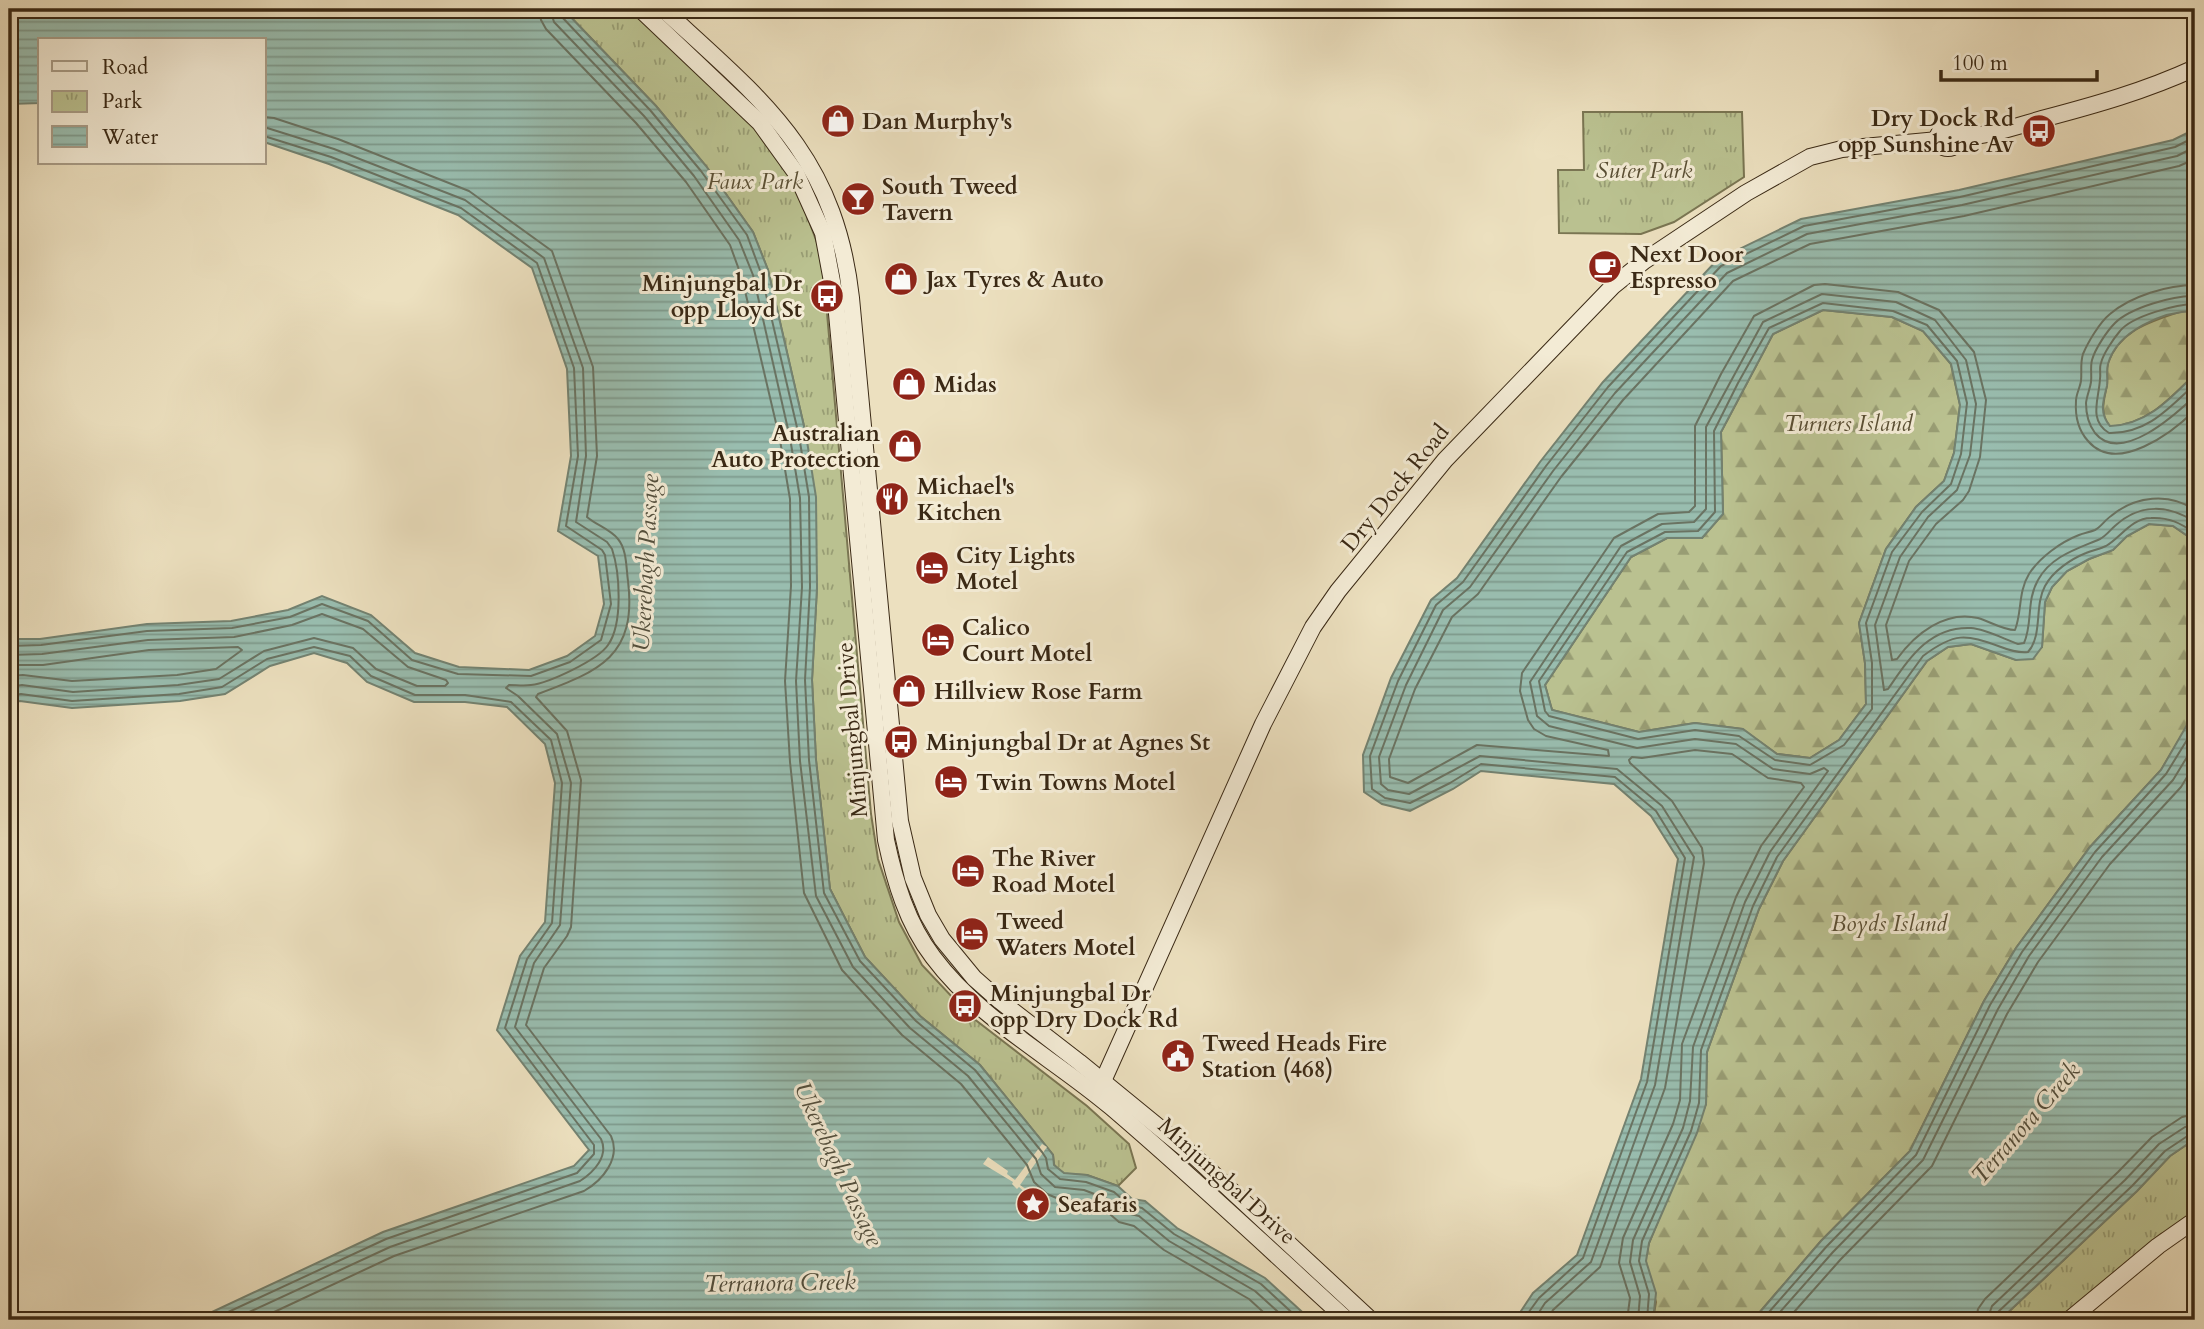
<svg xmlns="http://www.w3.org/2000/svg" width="2204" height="1329" font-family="Cardo,serif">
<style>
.forest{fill:url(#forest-firs);stroke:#7a7552;stroke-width:2}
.park{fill:url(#park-tufts);stroke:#7a7552;stroke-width:2}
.water{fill:url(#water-rules);stroke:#738271;stroke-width:2;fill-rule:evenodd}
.pier{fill:#ece0bf}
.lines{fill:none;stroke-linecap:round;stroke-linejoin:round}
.shore{stroke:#6a7362;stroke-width:2}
.secondary-casing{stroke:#3a2915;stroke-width:18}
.secondary{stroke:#f3ebd5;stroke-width:16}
.labels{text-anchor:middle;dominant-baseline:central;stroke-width:6;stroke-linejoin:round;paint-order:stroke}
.poi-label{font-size:23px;font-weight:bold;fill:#3a2915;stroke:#f3ebd5;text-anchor:start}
.park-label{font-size:23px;font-style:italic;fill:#5a4f34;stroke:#f3ebd5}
.street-label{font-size:23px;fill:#3a2915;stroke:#f3ebd5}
.water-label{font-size:24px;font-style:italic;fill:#524e3c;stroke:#f3ebd5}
</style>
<defs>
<pattern id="forest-firs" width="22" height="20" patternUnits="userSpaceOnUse" patternTransform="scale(1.75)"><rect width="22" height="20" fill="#bac190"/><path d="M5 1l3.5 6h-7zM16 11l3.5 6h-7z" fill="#989d74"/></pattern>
<pattern id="park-tufts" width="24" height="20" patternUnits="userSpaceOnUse" patternTransform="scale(1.75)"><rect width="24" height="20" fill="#bac190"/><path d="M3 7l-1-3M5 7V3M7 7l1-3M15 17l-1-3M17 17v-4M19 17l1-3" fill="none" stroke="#989d74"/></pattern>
<pattern id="water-rules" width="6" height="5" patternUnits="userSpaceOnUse" patternTransform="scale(1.75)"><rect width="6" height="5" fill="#99bdaf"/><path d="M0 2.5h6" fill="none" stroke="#7e9a8d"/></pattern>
</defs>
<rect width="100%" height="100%" fill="#ece0bf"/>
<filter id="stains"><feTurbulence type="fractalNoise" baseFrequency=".00286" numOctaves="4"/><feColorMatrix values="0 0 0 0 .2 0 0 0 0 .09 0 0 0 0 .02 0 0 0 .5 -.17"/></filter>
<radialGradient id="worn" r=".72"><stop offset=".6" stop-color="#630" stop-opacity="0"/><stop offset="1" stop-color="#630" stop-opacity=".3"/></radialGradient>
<!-- forest -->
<g class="forest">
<path d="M1823 310 1892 317 1923 331 1951 364 1960 405 1954 453 1944 481 1916 507 1886 549 1859 623 1865 663 1866 704 1839 740 1810 758 1777 754 1742 729 1695 723 1639 732 1552 710 1545 685 1631 557 1667 538H1702L1723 514 1721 432 1773 334Z"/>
<path d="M2182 311H2195V374C2169 399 2148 424 2110 427 2099 413 2104 401 2107 385 2108 378 2106 370 2108 363 2120 329 2151 322 2182 311Z"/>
<path d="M2149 524 2173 526 2195 541V711L2192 718 2161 770 2090 847 2016 948 1984 1001 1910 1151 1821 1241 1753 1320H1653L1656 1302 1645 1261 1649 1243 1706 1104 1707 1052 1759 909 1783 861 1927 661 1948 647 1971 644 2016 660 2042 647 2045 602 2052 587 2067 571 2089 559 2113 550 2127 536Z"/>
</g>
<!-- park -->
<g class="park">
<path d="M563 9H630L753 126 794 181 822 256 871 814 878 859 899 922 922 965 969 1015 1087 1106 1129 1144 1136 1168 1118 1186 1087 1175 1064 1174 1054 1165 1053 1155 980 1065 920 1016 865 957 830 889 816 760 812 680 817 587 806 435 768 270 753 232 706 166 656 106Z"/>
<path d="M1583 112H1742L1744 177 1674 222 1641 234 1559 233 1558 170H1584Z"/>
<path d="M2195 1139V1211C2183 1219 2176 1229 2161 1234L2059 1320H2000L2137 1191 2170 1156Z"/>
</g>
<!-- water -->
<g class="water">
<path d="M9 9H563L656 106 706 166 753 232 768 270 806 435 816 497 817 587 812 680 816 760 830 889 865 957 920 1016 980 1065 1047 1147 1053 1155 1054 1165 1064 1173 1087 1175 1118 1186 1132 1199 1145 1201 1177 1228 1265 1278 1311 1320H195L383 1232 574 1166 589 1150 497 1030 520 956 545 922 555 783 545 744 507 707 465 702H414L367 682 347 663 314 653 270 666 225 694 180 701 72 708 20 701 9 703V639H40L147 624 231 621 288 610 322 596 371 615 415 653 459 667 529 670 567 656 595 636 604 604 598 556 558 531 571 456 567 369 532 268 458 215 329 164 264 142V40H40V103L9 104Z"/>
<path d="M2195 129V311C2163 311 2117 331 2108 364 2106 371 2108 379 2107 386 2103 401 2099 413 2110 426 2147 425 2170 399 2195 374V541L2173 526 2149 524 2127 536 2113 550 2089 559 2067 571 2052 587 2045 602 2042 647 2033 659 2016 660 1971 644 1948 647 1927 661 1783 861 1759 909 1707 1052 1706 1104 1697 1133 1649 1243 1646 1261 1656 1293 1653 1320H1515L1533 1293 1577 1255 1641 1079 1678 859 1651 816 1614 784 1481 771 1453 789 1410 811 1382 804 1364 792 1363 755 1391 678 1431 600 1457 578 1540 462 1603 382 1717 260 1801 219 1959 190 2173 140ZM1823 310 1892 317 1923 331 1951 364 1960 405 1954 453 1944 481 1916 507 1886 549 1859 623 1865 663 1866 704 1839 740 1810 758 1777 754 1743 729 1695 723 1639 732 1552 710 1545 685 1631 557 1667 538H1702L1723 514 1721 432 1773 334Z"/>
<path d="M2195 711V1139L2170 1156 2137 1191 2000 1320H1753L1821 1241 1910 1151 1984 1001 2016 948 2090 847 2161 770Z"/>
</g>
<!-- pier -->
<path class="pier" d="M1042 1144 1047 1147 1020 1185 1041 1200 1038 1204 1019 1187 1017 1189 1012 1184 1013 1182 983 1164 988 1157 1008 1171 1007 1174 1015 1180Z"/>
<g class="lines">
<!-- shore -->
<g class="shore">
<path d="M539 9 541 20 546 29 636 123 686 182 730 245 742 278 780 440 790 499 791 586 785 681 790 762 804 893 842 970 902 1035 961 1084 1027 1165 1034 1182 1047 1194 1059 1199 1082 1201 1104 1209 1119 1222 1134 1226 1164 1250 1249 1299 1272 1320"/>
<path d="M550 9 554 22 644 116 694 176 739 240 753 275 790 438 800 498 802 587 796 681 800 761 816 896 853 967 910 1028 968 1076 1036 1159 1041 1174 1055 1187 1084 1190 1110 1200 1126 1213 1139 1216 1169 1241 1255 1291 1287 1320"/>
<path d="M559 9 561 16 650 110 701 171 747 235 761 273 799 436 809 497 810 587 805 680 809 760 824 893 860 961 916 1021 975 1070 1042 1152 1046 1158 1048 1169 1060 1179 1086 1182 1114 1192 1129 1205 1142 1208 1174 1234 1261 1284 1300 1320"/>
<path d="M2195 159 2179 166 1964 216 1810 244 1733 281 1623 400 1561 477 1478 594 1452 617 1415 689 1389 759 1390 777 1408 783 1477 745 1609 756 1608 750 1546 736 1534 729 1528 720 1520 691 1522 673 1614 538 1658 514 1689 512 1695 506V426L1721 374 1754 316 1814 285 1825 284 1898 292 1939 310 1974 352 1986 400 1980 457 1969 491 1963 500 1936 524 1909 561 1886 625 1892 660 1897 659C1915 634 1945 610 1978 618 1991 622 2003 630 2015 630 2022 612 2018 592 2029 574 2040 557 2061 542 2079 535 2084 533 2090 532 2095 530 2101 527 2105 520 2111 516 2135 496 2169 492 2195 510"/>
<path d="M2195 285C2168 285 2131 296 2110 314 2100 322 2088 342 2083 354 2080 363 2082 372 2081 381 2080 388 2076 394 2076 401 2075 416 2079 431 2088 441 2117 475 2173 432 2195 410"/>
<path d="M2195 296C2174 295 2130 308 2115 323 2107 331 2095 349 2092 360 2090 367 2092 375 2091 382 2090 389 2087 395 2086 403 2086 413 2089 425 2095 433 2121 465 2176 414 2195 396"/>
<path d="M1823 303 1893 311 1927 325 1957 361 1967 403 1961 454 1951 484 1922 512 1892 552 1866 623 1872 663V709L1844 745 1810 765 1775 760 1739 736 1695 730 1638 739 1549 716 1545 711 1539 681 1627 552 1665 532 1698 531 1715 512 1714 431 1738 383 1769 328Z"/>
<path d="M2195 304C2177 304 2132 316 2120 331 2114 338 2103 354 2101 363 2099 368 2101 374 2100 379 2099 399 2088 420 2109 433 2147 434 2169 408 2195 384"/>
<path d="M9 646 41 645 147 631 232 628 290 617 322 604 368 621 412 660 458 674 531 676 570 662 601 640 611 604 605 555 602 550 566 526 578 456 574 368 537 263 461 208 331 157 264 136"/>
<path d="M9 655 42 654 148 640 234 637 292 625 322 614 363 629 408 667 446 680 448 683 445 686H417L376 669 353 648 314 638 264 651 219 679 178 685 73 692 22 685 9 687"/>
<path d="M9 665H43L149 650 238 647 242 650 216 669 177 675 72 681 23 675 9 676"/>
<path d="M9 696 21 694 72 701 179 694 222 687 267 659 314 647 350 656 371 676 415 695H465L511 702 551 740 562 783 552 923 527 959 505 1028 594 1145V1154L577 1173 386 1239 211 1320"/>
<path d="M232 1320 390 1247 580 1181C594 1172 609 1156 601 1139L515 1027 534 963 560 925 571 783 557 734 518 696 506 688 509 685C516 685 524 686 531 685 549 683 598 660 608 645 623 624 620 573 612 549L607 542 576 522 586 456 583 368 544 258 465 200 334 149 264 127"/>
<path d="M257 1320 394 1256 584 1191C603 1180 621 1158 611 1136L526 1025 544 968 567 936 571 927 581 780 567 731 536 697 538 694C600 671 637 656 628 581 626 567 627 550 618 539 610 529 596 525 587 517L597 456 593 367 552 251 469 191 338 139 274 118 264 117"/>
<path d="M1523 1320 1539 1298 1583 1258 1647 1082 1685 858 1656 811 1615 777 1481 764 1450 783 1410 803 1385 798 1372 789 1370 756 1398 681 1436 605 1463 582 1546 466 1608 387 1721 266 1804 226 1960 197 2175 147 2195 137"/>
<path d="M1534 1320 1545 1303 1591 1262 1655 1085 1694 857 1662 806 1617 769 1480 756 1409 794 1388 790 1381 784 1379 757 1406 685 1443 610 1470 587 1553 471 1615 393 1727 273 1807 234 1962 205 2177 156 2195 147"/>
<path d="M1547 1320 1553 1310 1600 1267 1665 1088 1704 863 1702 848 1672 801 1630 763 1629 760 1632 757 1642 758 1695 750 1732 754 1768 778 1801 783 1804 787 1761 846 1736 897 1682 1044 1680 1100 1673 1124 1623 1238 1619 1263 1630 1298 1627 1320"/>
<path d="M1638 1320 1640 1296 1630 1262 1633 1240 1683 1128 1690 1101 1693 1047 1745 902 1770 852 1828 771 1824 768 1810 774 1773 769 1736 744 1695 739 1637 748 1549 726 1537 716 1530 682 1621 546 1662 524 1694 522 1706 509V427L1763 322 1822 294 1896 302 1935 320 1966 360 1976 404 1970 455 1957 490 1928 517 1900 557 1875 625 1884 690 1888 689C1909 659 1929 626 1971 628 1986 629 2004 639 2018 644L2024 643C2033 623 2026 601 2038 580 2051 556 2077 549 2100 539 2106 536 2110 530 2116 525 2141 503 2169 505 2195 522"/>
<path d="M1647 1320 1649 1294 1639 1261 1642 1241 1691 1131 1699 1103 1701 1050 1753 906 1777 857 1923 656C1955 632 1965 634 2001 647 2011 651 2018 653 2028 652 2043 635 2034 606 2045 586 2053 571 2071 559 2086 553 2093 550 2100 549 2106 546 2121 537 2132 518 2151 518 2169 517 2180 523 2195 533"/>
<path d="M1762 1320 1827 1246 1916 1155 1990 1005 2022 952 2095 852 2166 774 2195 727"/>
<path d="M1773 1320 1833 1252 1923 1160 1998 1009 2029 956 2102 857 2173 780 2195 744"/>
<path d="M1787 1320 1841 1259 1932 1166 2007 1014 2038 962 2110 864 2181 787 2195 764"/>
<path d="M1976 1320 1978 1309 1985 1299 2118 1172 2152 1137 2182 1117 2195 1114"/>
<path d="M1987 1320 1992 1306 2125 1180 2159 1144 2185 1127 2195 1125"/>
<path d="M1996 1320 1998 1312 2132 1186 2165 1151 2189 1135 2195 1134"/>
</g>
<!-- secondary casing -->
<g class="secondary-casing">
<g id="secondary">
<path d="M640 9 760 123 796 173 823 233 836 303 886 840C895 882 907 923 933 957 980 1020 1052 1057 1111 1107 1192 1176 1269 1249 1347 1320"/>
<path d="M663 9C762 100 835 154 851 298L900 821 913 878 928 915 942 939 974 978 1000 1001 1079 1062 1194 1156 1371 1320"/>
<circle cx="1948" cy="138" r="10"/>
<path d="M1958 137C1986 137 2014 127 2042 119 2095 105 2145 91 2195 68"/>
<path d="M1097 1088 1103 1081 1263 724 1313 627 1338 591 1445 460 1613 286 1644 261 1746 193 1810 157 1842 149 1938 140"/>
<path d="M2069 1320 2158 1246 2195 1220"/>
</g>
</g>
<!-- secondary -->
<use href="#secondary" class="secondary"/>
</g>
<!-- icons -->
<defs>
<g id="shop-disc" transform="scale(1.75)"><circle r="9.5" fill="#8f2418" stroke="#f3ebd5"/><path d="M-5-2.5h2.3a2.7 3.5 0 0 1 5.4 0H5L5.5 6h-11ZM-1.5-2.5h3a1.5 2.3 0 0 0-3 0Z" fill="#fff"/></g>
<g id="bus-disc" transform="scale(1.75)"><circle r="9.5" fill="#8f2418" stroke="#f3ebd5"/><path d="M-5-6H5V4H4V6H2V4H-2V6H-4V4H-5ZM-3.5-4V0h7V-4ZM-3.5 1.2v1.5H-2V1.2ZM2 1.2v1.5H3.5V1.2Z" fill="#fff"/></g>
<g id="bar-disc" transform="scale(1.75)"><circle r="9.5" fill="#8f2418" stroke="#f3ebd5"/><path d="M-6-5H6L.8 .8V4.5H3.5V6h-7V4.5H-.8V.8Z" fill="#fff"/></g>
<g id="cafe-disc" transform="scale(1.75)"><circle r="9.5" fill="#8f2418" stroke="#f3ebd5"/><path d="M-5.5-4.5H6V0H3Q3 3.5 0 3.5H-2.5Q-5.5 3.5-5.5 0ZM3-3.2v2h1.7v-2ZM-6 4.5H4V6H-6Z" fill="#fff"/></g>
<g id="restaurant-disc" transform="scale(1.75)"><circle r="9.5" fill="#8f2418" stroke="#f3ebd5"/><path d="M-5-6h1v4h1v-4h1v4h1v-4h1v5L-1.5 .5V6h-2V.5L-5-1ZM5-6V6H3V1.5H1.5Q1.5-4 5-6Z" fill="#fff"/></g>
<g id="hotel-disc" transform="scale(1.75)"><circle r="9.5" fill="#8f2418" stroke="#f3ebd5"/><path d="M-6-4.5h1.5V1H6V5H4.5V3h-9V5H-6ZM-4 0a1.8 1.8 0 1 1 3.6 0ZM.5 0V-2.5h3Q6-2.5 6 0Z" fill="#fff"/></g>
<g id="civic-disc" transform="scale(1.75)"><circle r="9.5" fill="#8f2418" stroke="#f3ebd5"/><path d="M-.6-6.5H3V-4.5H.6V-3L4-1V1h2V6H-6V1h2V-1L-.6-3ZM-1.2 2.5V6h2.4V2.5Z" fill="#fff"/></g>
<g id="sight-disc" transform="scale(1.75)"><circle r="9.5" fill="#8f2418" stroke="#f3ebd5"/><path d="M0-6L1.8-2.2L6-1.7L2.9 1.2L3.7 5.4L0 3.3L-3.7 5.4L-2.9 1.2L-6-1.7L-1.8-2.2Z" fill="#fff"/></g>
</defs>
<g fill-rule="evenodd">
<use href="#shop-disc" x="838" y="121"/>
<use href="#bus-disc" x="2039" y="131"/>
<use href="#bar-disc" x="858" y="199"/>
<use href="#cafe-disc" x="1605" y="267"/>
<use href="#shop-disc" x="901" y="279"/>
<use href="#bus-disc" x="827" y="296"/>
<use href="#shop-disc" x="909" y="384"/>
<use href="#shop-disc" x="905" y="446"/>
<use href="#restaurant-disc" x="892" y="499"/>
<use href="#hotel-disc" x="932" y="568"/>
<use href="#hotel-disc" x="938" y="640"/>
<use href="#shop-disc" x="909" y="691"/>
<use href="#bus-disc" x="901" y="742"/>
<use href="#hotel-disc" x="951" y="782"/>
<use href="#hotel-disc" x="968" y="871"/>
<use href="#hotel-disc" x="972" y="934"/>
<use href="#bus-disc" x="965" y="1006"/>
<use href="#civic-disc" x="1178" y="1056"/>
<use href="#sight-disc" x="1033" y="1204"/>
</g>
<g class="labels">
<!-- poi labels -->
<g class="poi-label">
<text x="2014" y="118" text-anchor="end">Dry Dock Rd<tspan x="2014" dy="26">opp Sunshine Av</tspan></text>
<text x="862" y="121">Dan Murphy's</text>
<text x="882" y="186">South Tweed<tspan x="882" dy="26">Tavern</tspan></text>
<text x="1630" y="254">Next Door<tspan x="1630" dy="26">Espresso</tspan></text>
<text x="926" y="279">Jax Tyres &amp; Auto</text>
<text x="802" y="283" text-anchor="end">Minjungbal Dr<tspan x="802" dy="26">opp Lloyd St</tspan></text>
<text x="934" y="384">Midas</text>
<text x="880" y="433" text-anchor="end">Australian<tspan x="880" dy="26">Auto Protection</tspan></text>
<text x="917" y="486">Michael's<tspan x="917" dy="26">Kitchen</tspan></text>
<text x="956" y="555">City Lights<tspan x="956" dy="26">Motel</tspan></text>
<text x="962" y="627">Calico<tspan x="962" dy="26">Court Motel</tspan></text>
<text x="934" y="691">Hillview Rose Farm</text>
<text x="926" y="742">Minjungbal Dr at Agnes St</text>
<text x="976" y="782">Twin Towns Motel</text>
<text x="992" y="858">The River<tspan x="992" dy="26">Road Motel</tspan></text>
<text x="996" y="921">Tweed<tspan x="996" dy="26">Waters Motel</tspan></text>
<text x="990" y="993">Minjungbal Dr<tspan x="990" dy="26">opp Dry Dock Rd</tspan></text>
<text x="1202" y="1043">Tweed Heads Fire<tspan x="1202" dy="26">Station (468)</tspan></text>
<text x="1058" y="1204">Seafaris</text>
</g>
<!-- park labels -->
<g class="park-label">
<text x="1644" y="170">Suter Park</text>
<text x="755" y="181">Faux Park</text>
<text x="1848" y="423">Turners Island</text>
<text x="1889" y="923">Boyds Island</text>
</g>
<!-- street labels -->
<g class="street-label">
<text transform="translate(1395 488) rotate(-51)">Dry Dock Road</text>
<text transform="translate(852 730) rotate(-95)">Minjungbal Drive</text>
<text transform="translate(1227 1181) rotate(42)">Minjungbal Drive</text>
</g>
<!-- water labels -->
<g class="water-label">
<text transform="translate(646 563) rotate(-87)">Ukerebagh Passage</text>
<text transform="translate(2026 1123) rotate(-49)">Terranora Creek</text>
<text transform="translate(838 1164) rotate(65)">Ukerebagh Passage</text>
<text transform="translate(780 1283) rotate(-1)">Terranora Creek</text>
</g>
</g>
<!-- margin -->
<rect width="2204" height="1329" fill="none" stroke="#ece0bf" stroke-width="35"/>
<rect x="10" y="10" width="2183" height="1308" fill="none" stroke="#3a2915" stroke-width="3.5"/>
<rect x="18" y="18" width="2169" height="1294" fill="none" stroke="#3a2915" stroke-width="2"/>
<!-- legend -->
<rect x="38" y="38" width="228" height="126" fill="#f3ebd5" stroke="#a99d88" stroke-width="2"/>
<rect x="52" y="61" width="35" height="10" fill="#f3ebd5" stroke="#a99d88" stroke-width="2"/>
<text x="102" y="74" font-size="21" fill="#3a2915">Road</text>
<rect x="52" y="91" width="35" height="21" fill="url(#park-tufts)" stroke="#a99d88" stroke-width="2"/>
<text x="102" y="108" font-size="21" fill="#3a2915">Park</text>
<rect x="52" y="126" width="35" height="21" fill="url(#water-rules)" stroke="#a99d88" stroke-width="2"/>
<text x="102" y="144" font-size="21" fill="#3a2915">Water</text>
<!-- scale -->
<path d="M1941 70v10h156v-10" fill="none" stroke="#3a2915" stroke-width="3.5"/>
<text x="1952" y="70" font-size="21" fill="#3a2915" stroke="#f3ebd5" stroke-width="5" paint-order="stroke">100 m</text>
<rect width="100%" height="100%" filter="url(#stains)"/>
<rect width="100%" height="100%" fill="url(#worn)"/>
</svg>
